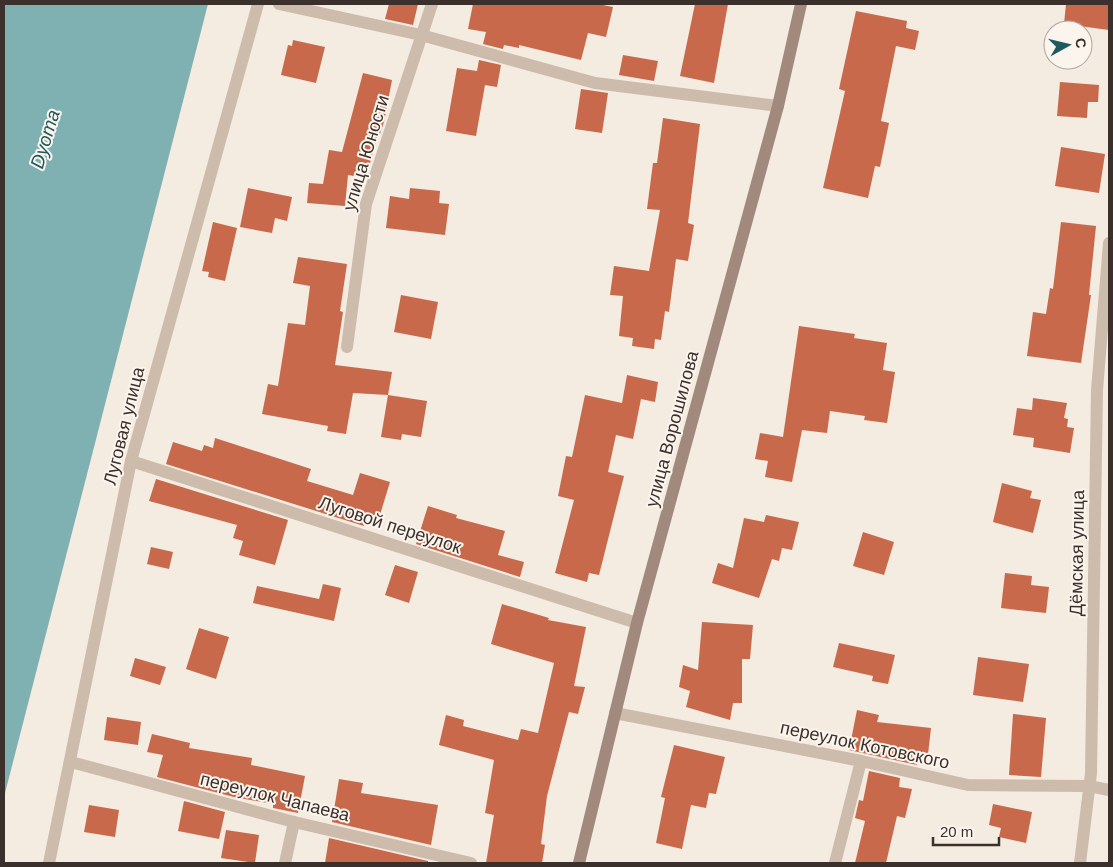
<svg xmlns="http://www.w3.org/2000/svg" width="1113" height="867" font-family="Helvetica,sans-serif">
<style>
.water{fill:#7fb0b2}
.building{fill:#c8694b}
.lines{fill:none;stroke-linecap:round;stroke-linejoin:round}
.street{stroke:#cdbbac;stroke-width:12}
.secondary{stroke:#a18a7d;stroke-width:12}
.labels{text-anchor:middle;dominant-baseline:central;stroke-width:4;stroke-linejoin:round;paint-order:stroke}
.street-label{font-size:18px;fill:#3b302b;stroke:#fbf5ee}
.water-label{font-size:19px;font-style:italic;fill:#1f5a5e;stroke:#fbf5ee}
</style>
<rect width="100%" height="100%" fill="#f4ebe1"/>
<!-- water -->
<path class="water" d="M4 4H208L4 797Z"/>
<!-- building -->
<g class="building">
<path d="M389 4H418L413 25 385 19Z"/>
<path d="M473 4H598L613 7 606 37 588 33 581 60 519 45V48L504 45 503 49 483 44 486 32 468 29Z"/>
<path d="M695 4H728L714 83 680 76Z"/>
<path d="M1066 4H1109V30L1064 24Z"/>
<path d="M856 11 907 21 906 28 919 31 915 50 896 46 881 121 889 123 880 167 875 166 868 198 823 188 845 91 839 89Z"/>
<path d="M293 40 325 47 316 83 281 75 288 45 292 46Z"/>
<path d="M623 55 658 61 654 81 619 75Z"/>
<path d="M479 60 501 65 497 87 485 85 476 136 446 131 457 68 477 71Z"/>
<path d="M363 73 392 80 384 122 380 134H378L366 178 348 175 345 206 307 203 309 183 323 184 329 150 342 152Z"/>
<path d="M1060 82 1099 85 1098 102H1088L1087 118 1057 116Z"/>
<path d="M581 89 608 93 602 133 575 129Z"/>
<path d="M663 118 700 124 688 223 694 225 688 261 676 259 669 312 665 311 661 340 655 339 654 349 632 346 633 338 619 336 623 296 610 295 614 266 649 271 660 210 647 209 653 163H657Z"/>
<path d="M1061 147 1105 154 1099 193 1055 186Z"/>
<path d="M248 188 292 197 287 221 275 218 272 233 240 227Z"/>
<path d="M410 188 440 191 439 203 449 204 445 235 386 228 390 196 409 199Z"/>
<path d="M213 222 237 228 225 281 208 277 209 272 202 271Z"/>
<path d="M1061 222 1096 226 1089 295H1091L1081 363 1027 356 1033 312 1046 314 1050 288 1053 289Z"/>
<path d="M298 257 347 264 340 311 343 312 335 365 392 372 388 395 353 393 346 434 327 431 328 426 262 414 268 384 278 386 288 323 305 325 310 286 293 283Z"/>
<path d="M401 295 438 302 431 339 394 332Z"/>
<path d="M799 326 855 334 854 338 887 343 883 370 895 372 887 423 864 420 865 416 830 411 827 433 802 430 792 482 765 477 768 461 755 459 760 433 783 437Z"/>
<path d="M627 375 658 382 655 402 641 399 633 439 616 435 608 472 624 476 599 575 589 573 587 582 555 573 574 500 558 496 566 456 572 457 585 395 622 403Z"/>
<path d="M388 395 427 401 421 437 402 434 401 440 381 437Z"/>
<path d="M1033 398 1067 403 1064 418 1068 419 1067 427 1074 428 1070 453 1033 447 1034 438 1013 435 1017 408 1032 410Z"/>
<path d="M215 438 311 469 307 481 353 495 360 473 390 482 379 518 367 514 364 526 166 464 173 442 202 451 204 445 213 448Z"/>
<path d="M156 479 288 520 275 565 239 555 243 541 233 538 237 525 149 501Z"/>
<path d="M1002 483 1032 491 1030 498 1041 500 1033 533 993 522Z"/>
<path d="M428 506 457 515 456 518 505 531 498 555 524 562 520 577 416 544Z"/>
<path d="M766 515 799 522 792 550 782 548 779 561 772 559 759 598 712 583 718 563 733 568 744 518 764 522Z"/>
<path d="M863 532 894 542 884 575 853 566Z"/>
<path d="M151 547 173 552 169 569 147 564Z"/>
<path d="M395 565 418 572 409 603 385 595Z"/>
<path d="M1005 573 1032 576 1031 585 1049 587 1046 613 1001 608Z"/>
<path d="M323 584 341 588 334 621 253 603 257 586 319 599Z"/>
<path d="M502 604 549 618 548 620 586 627 574 686 585 687 578 714 569 712 547 796 541 844 545 845 542 863H486L494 815 485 813 494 760 439 745 446 715 464 720 463 726 518 740 521 729 538 733 554 663 491 644Z"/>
<path d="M702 622 753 625 750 659H742V703H733L730 720 686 707 690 691 679 687 683 665 698 670Z"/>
<path d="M199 628 229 637 216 679 186 669Z"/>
<path d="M839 643 895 655 888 684 872 681 873 676 833 667Z"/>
<path d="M978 657 1029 664 1023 702 973 695Z"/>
<path d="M135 658 166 667 160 685 130 676Z"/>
<path d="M857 710 879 715 877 722 931 728 927 763 918 762 917 765 849 750Z"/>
<path d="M1013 714 1046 718 1041 777 1009 775Z"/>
<path d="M107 717 141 722 138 745 104 740Z"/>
<path d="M152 734 190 743 189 748 252 758 251 765 305 776 298 813 273 808V804L234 797 157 777 163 755 147 752Z"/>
<path d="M674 745 725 757 716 794 709 793 706 808 691 805 682 849 656 843 665 798 661 797Z"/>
<path d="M869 771 900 778 899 787 912 789 905 818 897 816 886 863H855L865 821 855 818 859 800 863 801Z"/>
<path d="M339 779 363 783 361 793 438 805 431 845 332 822Z"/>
<path d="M184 801 225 812 219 839 178 831Z"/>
<path d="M993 804 1032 812 1026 843 999 837 1001 828 989 825Z"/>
<path d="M89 805 119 810 115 837 84 832Z"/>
<path d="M226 830 259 835 255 863 221 858Z"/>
<path d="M329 838 428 861V863H325Z"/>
</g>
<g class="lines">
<!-- street -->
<g class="street">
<path d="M279 4 421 35 595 83 778 106"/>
<path d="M347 347 366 204 432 4"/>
<path d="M131 461 637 623"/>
<path d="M615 713 861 761 968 785 1089 786 1109 790"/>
<path d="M71 762 294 822 471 863"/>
<path d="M49 863 131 461 258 4"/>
<path d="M285 863 294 822"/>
<path d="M835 863 861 761"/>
<path d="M1080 863 1091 773 1097 390 1109 243"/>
</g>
<!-- secondary -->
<path class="secondary" d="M579 863 637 623 778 106 801 4"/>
</g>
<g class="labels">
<!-- street labels -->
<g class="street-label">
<text transform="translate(366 153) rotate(-73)">улица Юности</text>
<text transform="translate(124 426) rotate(-76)">Луговая улица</text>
<text transform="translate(672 429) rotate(-75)">улица Ворошилова</text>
<text transform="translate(390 525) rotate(18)">Луговой переулок</text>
<text transform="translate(1077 553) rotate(-89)">Дёмская улица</text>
<text transform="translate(865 745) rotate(12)">переулок Котовского</text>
<text transform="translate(275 797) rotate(14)">переулок Чапаева</text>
</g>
<!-- water labels -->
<g class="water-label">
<text transform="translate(45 139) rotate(-73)">Dyoma</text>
</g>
</g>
<!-- border -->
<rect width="1113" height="867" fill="none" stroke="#3b302b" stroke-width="10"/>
<!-- north arrow -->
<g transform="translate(1068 45) rotate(82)"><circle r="24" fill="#fbf5ee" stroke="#aea6a0"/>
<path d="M0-4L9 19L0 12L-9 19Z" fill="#1f5a5e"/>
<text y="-8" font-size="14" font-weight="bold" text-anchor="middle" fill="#3b302b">С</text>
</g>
<!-- scale -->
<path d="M933 837v8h66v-8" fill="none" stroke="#3b302b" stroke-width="2.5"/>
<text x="940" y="837" font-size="15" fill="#3b302b" stroke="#fbf5ee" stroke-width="4" paint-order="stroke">20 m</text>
</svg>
